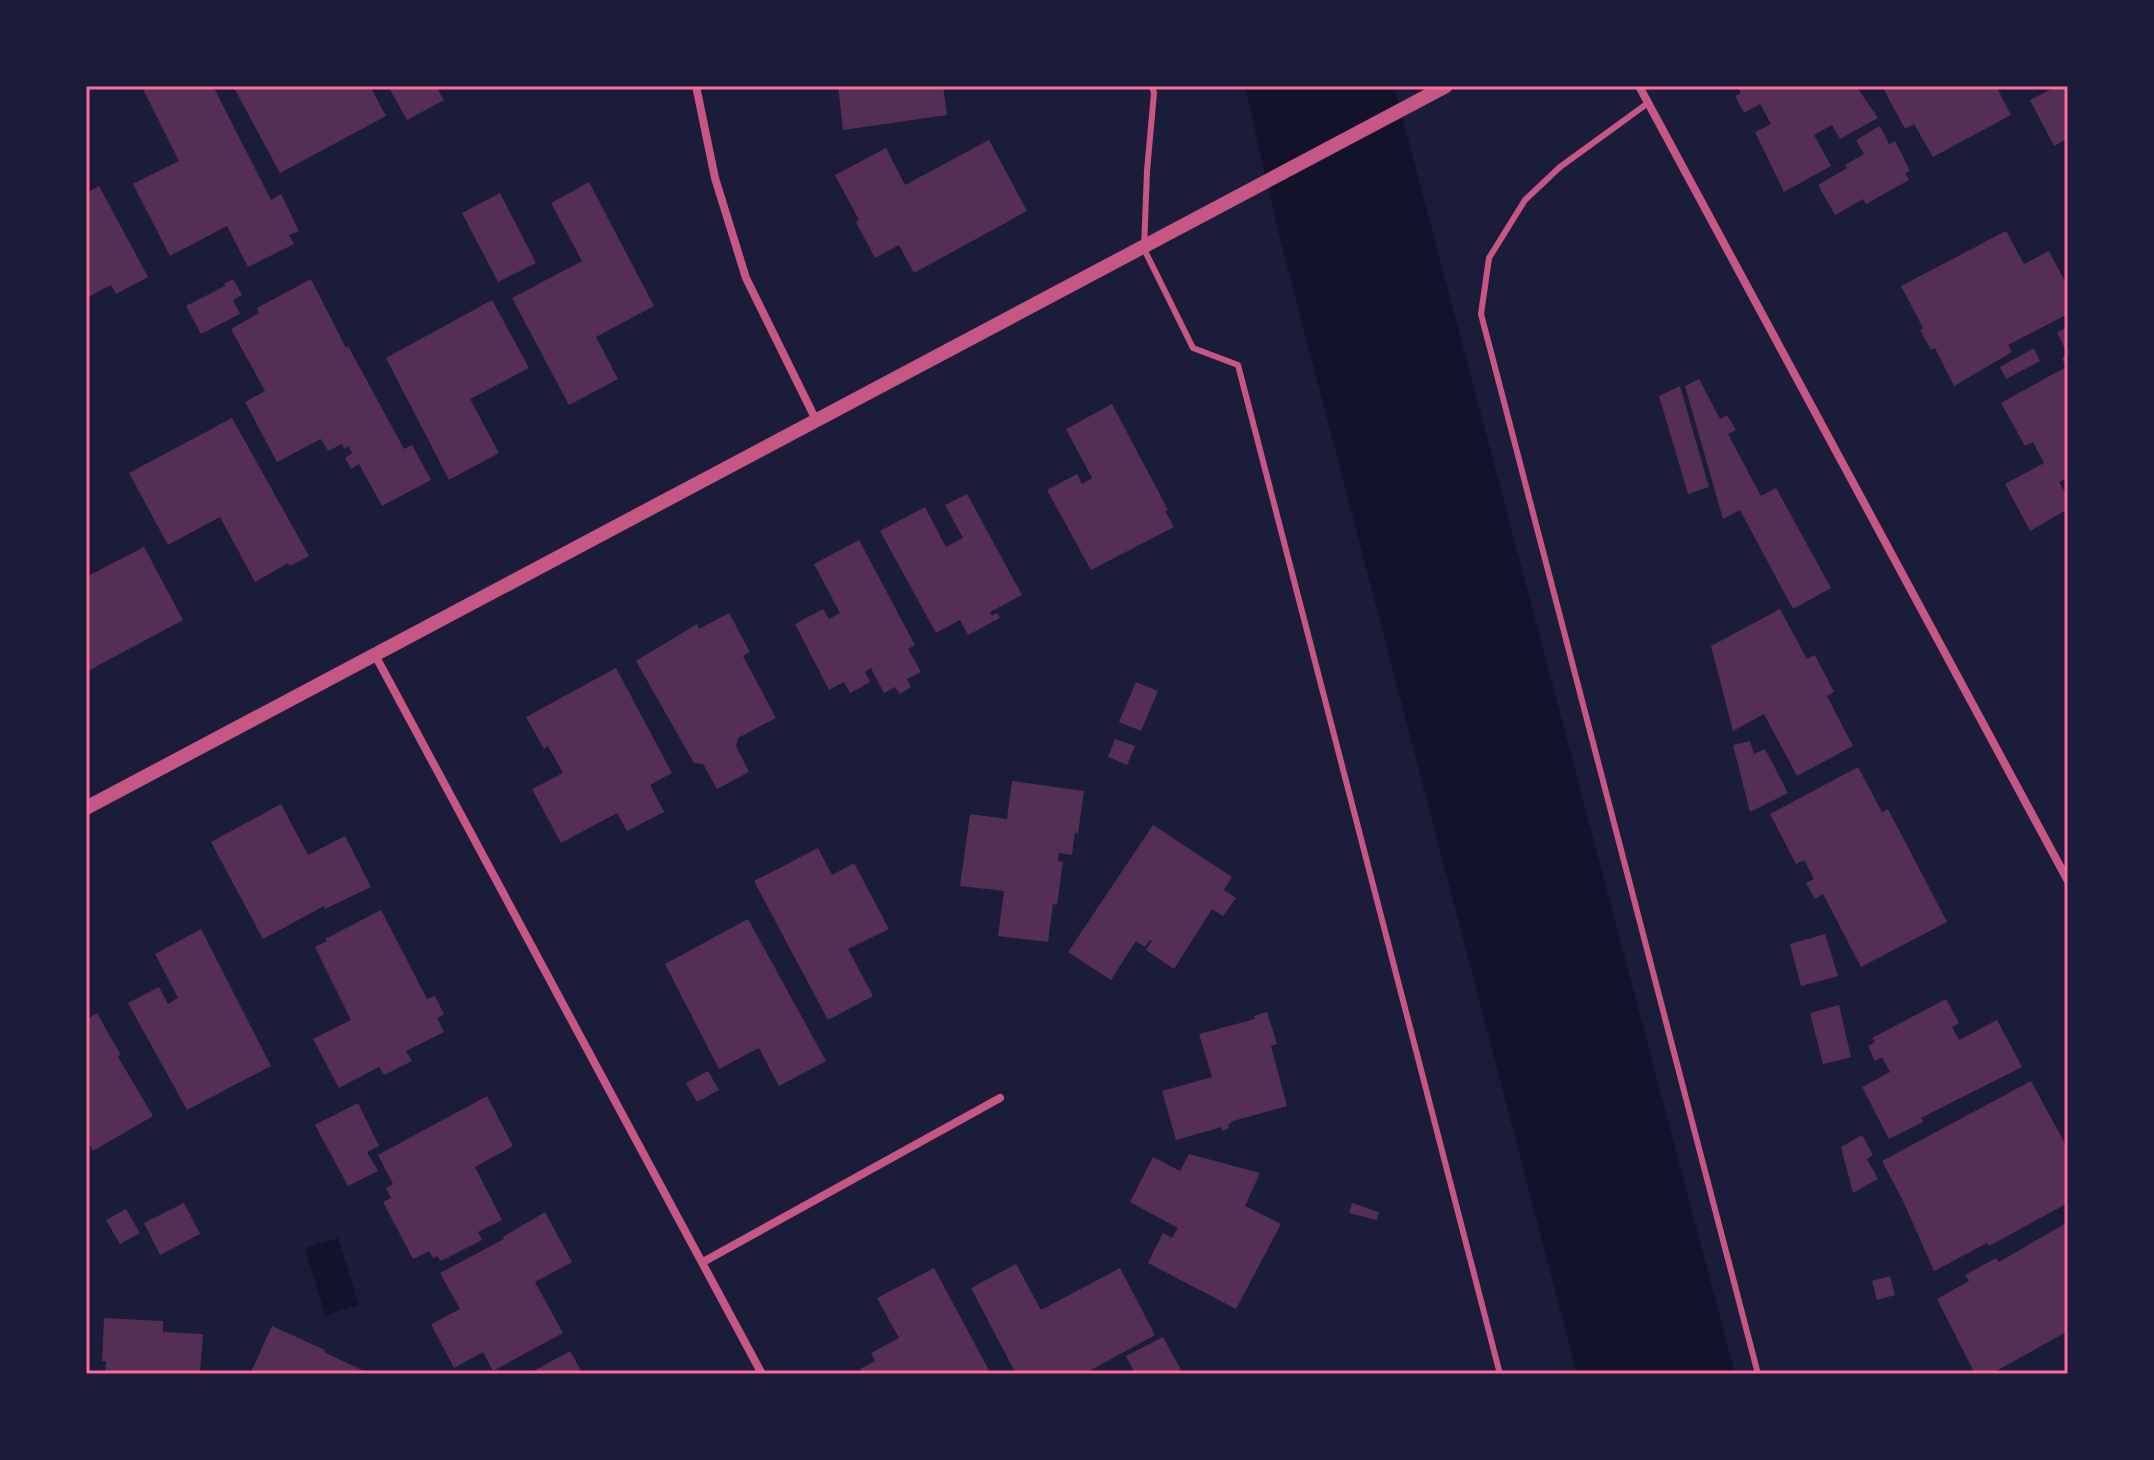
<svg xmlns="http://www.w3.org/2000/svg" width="2154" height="1460" font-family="'Sofia Sans Condensed',sans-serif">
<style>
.water{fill:#12122b}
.building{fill:#542f53}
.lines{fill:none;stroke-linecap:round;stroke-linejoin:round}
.service{stroke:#c65784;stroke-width:6}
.minor{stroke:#c65784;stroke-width:8}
.tertiary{stroke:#c65784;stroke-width:14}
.neatline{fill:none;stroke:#ff6b9d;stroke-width:3}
</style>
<rect width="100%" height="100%" fill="#1b1b3a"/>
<!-- water -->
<g class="water">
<path d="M1245 86H1394L1735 1374H1577L1278 231Z"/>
<path d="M338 1238 359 1305 325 1315 305 1248Z"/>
</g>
<!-- building -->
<g class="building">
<path d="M149 86H213L271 200 281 194 299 231 289 235 294 244 248 267 227 226 170 256 133 184 179 161 143 89Z"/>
<path d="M233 86H370L386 116 280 173Z"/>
<path d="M388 86H445L438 90 444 100 407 120Z"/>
<path d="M838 86H943L947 115 843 130Z"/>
<path d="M1737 86H1856L1878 118 1840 139 1832 125 1814 135 1831 166 1784 192 1755 132 1771 124 1760 104 1744 113 1735 96 1741 93Z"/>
<path d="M1882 86H1996L2011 115 1933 157 1914 124 1905 129Z"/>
<path d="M2057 86H2068V138L2054 146 2030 100Z"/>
<path d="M1880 126 1889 144 1895 141 1910 171 1905 173 1909 180 1866 204 1863 199 1835 215 1818 185 1847 168 1845 165 1864 154 1856 140Z"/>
<path d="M989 140 1027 211 914 273 899 245 875 258 856 222 859 220 835 175 886 148 905 185Z"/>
<path d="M589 182 654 306 596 337 618 379 569 405 512 298 582 261 551 203Z"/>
<path d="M99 186 148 277 116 294 111 285 86 298V193Z"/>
<path d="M500 193 536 263 498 282 462 213Z"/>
<path d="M2006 231 2024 264 2049 251 2068 287V314L2008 345 2012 352 1954 386 1935 348 1931 350 1920 330 1923 328 1901 286Z"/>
<path d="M233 279 242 295 233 300 240 314 201 334 186 306 225 286 224 284Z"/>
<path d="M311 279 346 348 348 346 404 449 412 445 431 480 382 506 359 464 351 469 345 458 352 453 348 446 344 449 342 444 328 451 321 439 277 462 245 402 265 391 231 329 259 313 257 308Z"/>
<path d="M492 300 529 368 470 399 499 453 449 480 386 358Z"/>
<path d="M2068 327V347L2065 349 2057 332Z"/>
<path d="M2034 348 2040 361 2006 379 2000 367Z"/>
<path d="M2068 355V477L2059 482 2068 498V509L2030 531 2005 484 2044 463 2033 442 2025 446 2001 403 2066 367 2062 358Z"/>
<path d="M1699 379 1720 419 1727 415 1736 430 1728 434 1761 496 1776 488 1831 588 1793 609 1740 510 1723 519 1685 386Z"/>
<path d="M1680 386 1709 487 1688 494 1659 396Z"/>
<path d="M1112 404 1168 510 1165 511 1174 527 1091 570 1047 490 1077 474 1082 484 1092 478 1066 429Z"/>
<path d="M232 418 309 556 290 566 288 563 255 582 220 517 168 545 129 473Z"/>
<path d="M967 494 1022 595 990 612 992 616 997 613 1000 618 968 635 960 620 936 633 880 531 925 507 946 547 963 538 945 505Z"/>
<path d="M859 540 915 645 908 649 921 672 907 679 911 687 900 694 895 687 884 693 871 668 865 672 870 682 850 693 844 682 829 690 795 624 823 609 829 619 840 613 814 564Z"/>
<path d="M144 547 183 620 86 672V577Z"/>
<path d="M1780 609 1807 659 1815 655 1834 692 1827 696 1853 746 1797 776 1764 714 1733 731 1711 646Z"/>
<path d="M729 613 750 652 743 656 776 718 738 738 736 746 749 772 717 789 703 764 694 763 636 661 697 624 699 629Z"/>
<path d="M616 668 672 773 650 785 664 812 627 831 617 813 561 843 532 789 563 773 548 746 544 749 526 717Z"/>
<path d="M1136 682 1158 691 1141 731 1119 722Z"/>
<path d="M1115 739 1135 746 1127 765 1108 757Z"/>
<path d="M1750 741 1754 754 1765 749 1788 793 1750 812 1733 745Z"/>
<path d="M1858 767 1882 812 1888 809 1947 922 1861 967 1823 894 1815 899 1806 883 1814 879 1804 860 1796 864 1770 814Z"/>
<path d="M1012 781 1084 791 1078 834 1075 832 1072 855 1059 853 1058 861 1063 862 1057 905 1053 904 1048 942 998 936 1004 891 960 886 970 814 1007 819Z"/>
<path d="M281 804 308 855 345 836 371 887 325 909 324 906 263 939 211 842Z"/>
<path d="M1153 825 1232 877 1224 890 1236 898 1223 916 1212 909 1174 969 1146 950 1152 941 1150 940 1145 947 1136 941 1111 980 1068 952Z"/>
<path d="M818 848 832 875 854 863 889 929 848 949 873 996 828 1020 754 881Z"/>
<path d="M381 910 427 999 435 996 444 1014 437 1018 444 1032 406 1051 412 1061 384 1075 379 1067 339 1088 313 1039 351 1020 315 947 327 941 325 939Z"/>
<path d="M748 919 826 1061 779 1086 759 1048 719 1069 665 964Z"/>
<path d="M201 929 271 1066 187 1110 128 1003 159 987 168 1004 178 998 155 954Z"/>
<path d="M1825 934 1838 976 1801 986 1790 944Z"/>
<path d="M1946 999 1959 1023 1952 1027 1959 1040 1997 1020 2022 1067 1921 1118 1923 1122 1889 1139 1862 1087 1890 1072 1882 1057 1875 1061 1868 1046 1875 1042 1872 1038Z"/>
<path d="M1839 1005 1851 1057 1823 1064 1810 1013Z"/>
<path d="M1267 1012 1277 1044 1271 1046 1287 1106 1233 1121 1228 1125 1229 1128 1222 1131V1127L1176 1140 1162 1091 1212 1077 1199 1034 1255 1019 1254 1016Z"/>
<path d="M97 1013 120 1054 118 1057 153 1116 93 1151 86 1138V1020Z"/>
<path d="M708 1071 719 1090 697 1102 686 1083Z"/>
<path d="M2031 1081 2068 1149V1203L1989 1246 1987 1243 1934 1271 1903 1201 1882 1161Z"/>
<path d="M487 1096 513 1146 475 1167 502 1220 478 1232 482 1240 441 1261 437 1256 433 1258 429 1251 413 1259 383 1202 391 1198 386 1188 393 1184 378 1155Z"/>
<path d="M358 1103 379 1146 367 1152 378 1171 348 1186 315 1125Z"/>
<path d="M1862 1135 1873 1155 1867 1159 1878 1179 1853 1193 1841 1147Z"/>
<path d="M1189 1154 1260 1173 1245 1206 1281 1224 1236 1309 1148 1263 1163 1233 1172 1238 1178 1228 1130 1202 1153 1157 1180 1171Z"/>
<path d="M184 1203 200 1234 160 1255 144 1223Z"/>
<path d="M1352 1203 1379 1212 1377 1220 1349 1213Z"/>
<path d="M126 1209 140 1233 120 1244 106 1220Z"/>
<path d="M545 1212 572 1262 535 1282 563 1333 493 1371 483 1352 454 1368 431 1324 460 1309 440 1273 504 1239 503 1237Z"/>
<path d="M2068 1222V1331L1991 1374H1975L1937 1299 1969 1281 1965 1275 1996 1258 1999 1262Z"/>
<path d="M1016 1264 1041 1310 1120 1268 1155 1335 1091 1370 1093 1374H1016L971 1288Z"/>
<path d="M934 1268 991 1374H863L860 1369 875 1361 871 1353 899 1338 877 1298Z"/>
<path d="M1890 1276 1895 1295 1877 1300 1872 1281Z"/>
<path d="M104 1318 163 1321V1332L203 1334 200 1374H105L106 1361H102Z"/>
<path d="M272 1326 325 1350 324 1352 366 1372 365 1374H250Z"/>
<path d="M1163 1337 1181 1370 1175 1374H1135L1126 1356Z"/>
<path d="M570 1351 583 1374H528Z"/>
</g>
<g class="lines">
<!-- service -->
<g class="service">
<path d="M1152 86 1154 93 1147 171 1144 249 1193 348 1238 365 1500 1374"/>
<path d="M1648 103 1560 167 1525 200 1489 258 1481 314 1758 1374"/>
</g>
<!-- minor -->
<g class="minor">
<path d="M696 86 715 178 746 278 816 420"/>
<path d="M1639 86 2068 881"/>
<path d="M375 655 762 1374"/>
<path d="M703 1262 1000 1098"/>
</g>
<!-- tertiary -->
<path class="tertiary" d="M86 808 1446 86"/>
</g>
<!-- border -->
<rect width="2154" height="1460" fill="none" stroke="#1b1b3a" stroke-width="176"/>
<rect x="88" y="88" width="1978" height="1284" class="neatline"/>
</svg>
